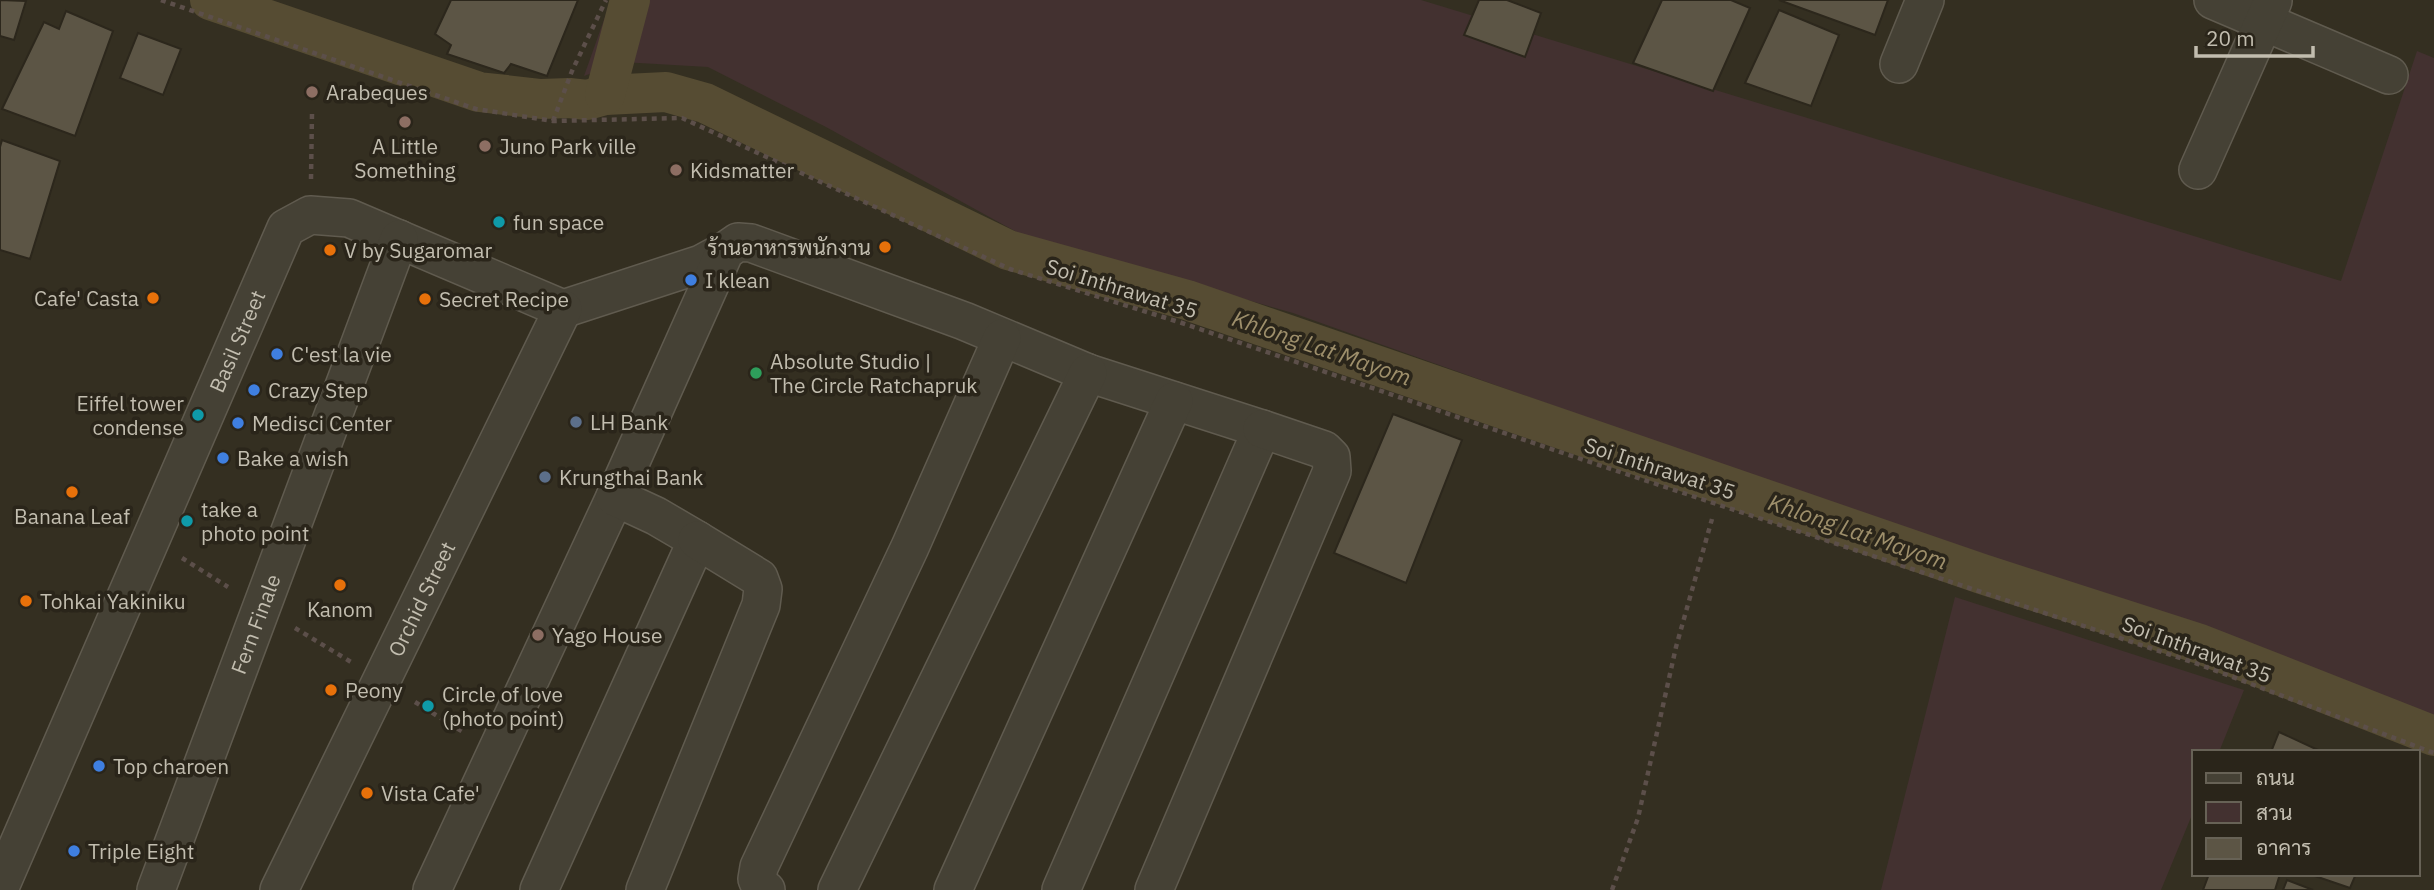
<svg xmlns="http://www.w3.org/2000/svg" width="2434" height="890" font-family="'IBM Plex Sans',Sarabun,sans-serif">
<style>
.green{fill:#433130}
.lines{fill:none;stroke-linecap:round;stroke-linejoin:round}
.canal{stroke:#564c33;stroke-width:40}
.building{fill:#5c5545;stroke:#2c271c;stroke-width:2}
.minor-casing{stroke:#605b4f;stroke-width:40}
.path{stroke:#5c4f4a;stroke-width:4.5;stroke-dasharray:5 5;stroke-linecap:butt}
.minor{stroke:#454135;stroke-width:37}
.education-dot{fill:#8d6e63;stroke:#2a251a;stroke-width:2.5}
.culture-dot{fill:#0f9aa8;stroke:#2a251a;stroke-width:2.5}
.food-dot{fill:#e8710a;stroke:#2a251a;stroke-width:2.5}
.shop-dot{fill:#3f7fe0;stroke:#2a251a;stroke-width:2.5}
.leisure-dot{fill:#2e9e5b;stroke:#2a251a;stroke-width:2.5}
.service-dot{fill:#5c6f8a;stroke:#2a251a;stroke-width:2.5}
.labels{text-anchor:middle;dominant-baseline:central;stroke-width:7;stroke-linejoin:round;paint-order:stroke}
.poi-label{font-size:21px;fill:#c2bdaf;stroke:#2a251a;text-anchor:start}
.street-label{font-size:21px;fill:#c2bdaf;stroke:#2a251a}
.water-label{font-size:23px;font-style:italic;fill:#9e8f6b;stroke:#2a251a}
</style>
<rect width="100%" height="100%" fill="#342f21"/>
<!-- green -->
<g class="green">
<path d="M611 0H1421L2341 281 2417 51 2434 58V727L2196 627 1959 554 1700 458 1293 313 1024 236 826 127 708 67 622 62 584 76Z"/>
<path d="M1955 597 2244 690 2219 752H2194V810L2161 890H1881Z"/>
</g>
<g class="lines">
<!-- canal -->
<g class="canal">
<path d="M210 0 479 92 541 99 569 98 587 100 605 95 666 92 705 103 1008 250 1187 300 1982 574 2200 644 2434 736"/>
<path d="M605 95 630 0"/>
</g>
</g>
<!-- building -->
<g class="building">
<path d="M0 0 26 1 14 40 0 36Z"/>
<path d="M451 0H578L547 76 511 64 504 73 447 54 451 45 435 34Z"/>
<path d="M1479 0H1507L1541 13 1525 57 1464 35Z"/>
<path d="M1662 0H1731L1750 8 1713 91 1633 63Z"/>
<path d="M1779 0H1888L1875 35Z"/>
<path d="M1779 10 1839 35 1811 106 1745 83Z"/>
<path d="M66 11 113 31 75 136 2 109 44 22 59 29Z"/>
<path d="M138 33 181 49 163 95 120 78Z"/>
<path d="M2 140 60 161 30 259 0 250V147Z"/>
<path d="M1393 414 1462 440 1406 583 1334 553Z"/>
<path d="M2279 732 2318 750V752H2271Z"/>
<path d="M2209 874H2280L2275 890H2203Z"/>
<path d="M2309 874H2356L2350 888Z"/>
<path d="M2287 880 2313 890H2283Z"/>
</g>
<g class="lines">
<!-- minor casing -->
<g class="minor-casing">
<g id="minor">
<path d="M2213 0 2389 75"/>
<path d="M1899 64 1925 0"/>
<path d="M2198 170 2273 1"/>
<path id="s1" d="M0 887 286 228 310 215 349 218 563 309 701 264 725 251"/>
<path id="s2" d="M156 890 399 239"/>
<path id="s3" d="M279 890 563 309"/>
<path d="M432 890 615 497 725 251 738 242 751 243 964 321 1088 373 1262 429 1061 890"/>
<path d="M539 890 697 540 656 516 615 497"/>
<path d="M645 890 761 605 763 589 759 578 697 540"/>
<path d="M766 890 761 888 757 879 759 867 910 547 1002 338"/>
<path d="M837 890 1088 373"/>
<path d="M953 890 1174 401"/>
<path d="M1154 890 1332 471 1331 457 1324 450 1262 429"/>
</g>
</g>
<!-- path -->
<g class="path">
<path d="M161 0 476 109 553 121 682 118 1010 269 1182 323 1557 451 2198 664 2434 753"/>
<path d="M553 121 572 71 606 0"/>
<path d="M311 179 312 113"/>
<path d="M182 558 228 587"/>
<path d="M295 628 351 662"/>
<path d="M415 702 463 732"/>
<path d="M1612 890 1638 818 1676 647 1712 519"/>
</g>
<!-- minor -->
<use href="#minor" class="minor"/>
</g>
<!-- markers -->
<g class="education-dot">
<circle cx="312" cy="92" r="7"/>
<circle cx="405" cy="122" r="7"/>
<circle cx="485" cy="146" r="7"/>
<circle cx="676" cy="170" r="7"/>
<circle cx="538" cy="635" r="7"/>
</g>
<g class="culture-dot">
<circle cx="499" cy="222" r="7"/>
<circle cx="198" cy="415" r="7"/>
<circle cx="187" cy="521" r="7"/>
<circle cx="428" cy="706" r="7"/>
</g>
<g class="food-dot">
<circle cx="885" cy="247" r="7"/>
<circle cx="330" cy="250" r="7"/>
<circle cx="153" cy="298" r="7"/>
<circle cx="425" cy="299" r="7"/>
<circle cx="72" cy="492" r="7"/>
<circle cx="340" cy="585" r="7"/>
<circle cx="26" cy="601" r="7"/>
<circle cx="331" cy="690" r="7"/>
<circle cx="367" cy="793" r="7"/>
</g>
<g class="shop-dot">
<circle cx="691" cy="280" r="7"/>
<circle cx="277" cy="354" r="7"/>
<circle cx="254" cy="390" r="7"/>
<circle cx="238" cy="423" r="7"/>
<circle cx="223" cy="458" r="7"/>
<circle cx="99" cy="766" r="7"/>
<circle cx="74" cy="851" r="7"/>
</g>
<circle class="leisure-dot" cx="756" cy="373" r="7"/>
<g class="service-dot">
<circle cx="576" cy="422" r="7"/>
<circle cx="545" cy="477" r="7"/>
</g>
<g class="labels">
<!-- poi labels -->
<g class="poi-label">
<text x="326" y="92">Arabeques</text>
<text x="405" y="146" text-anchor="middle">A Little<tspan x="405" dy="24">Something</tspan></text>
<text x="499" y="146">Juno Park ville</text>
<text x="690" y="170">Kidsmatter</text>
<text x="513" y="222">fun space</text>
<text x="871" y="247" text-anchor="end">ร้านอาหารพนักงาน</text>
<text x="344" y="250">V by Sugaromar</text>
<text x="705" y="280">I klean</text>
<text x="139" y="298" text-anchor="end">Cafe' Casta</text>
<text x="439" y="299">Secret Recipe</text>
<text x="291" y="354">C'est la vie</text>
<text x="770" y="361">Absolute Studio |<tspan x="770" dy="24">The Circle Ratchapruk</tspan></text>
<text x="268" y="390">Crazy Step</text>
<text x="184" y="403" text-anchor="end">Eiffel tower<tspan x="184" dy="24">condense</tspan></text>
<text x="590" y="422">LH Bank</text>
<text x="252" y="423">Medisci Center</text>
<text x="237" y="458">Bake a wish</text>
<text x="559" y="477">Krungthai Bank</text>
<text x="201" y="509">take a<tspan x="201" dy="24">photo point</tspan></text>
<text x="72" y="516" text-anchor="middle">Banana Leaf</text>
<text x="40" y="601">Tohkai Yakiniku</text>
<text x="340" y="609" text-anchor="middle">Kanom</text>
<text x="552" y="635">Yago House</text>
<text x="345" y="690">Peony</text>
<text x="442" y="694">Circle of love<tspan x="442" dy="24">(photo point)</tspan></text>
<text x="113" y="766">Top charoen</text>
<text x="381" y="793">Vista Cafe'</text>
<text x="88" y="851">Triple Eight</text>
</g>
<!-- street labels -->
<g class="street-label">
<text transform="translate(1122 288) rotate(17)">Soi Inthrawat 35</text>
<text stroke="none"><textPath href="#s1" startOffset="595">Basil Street</textPath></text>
<text transform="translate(1660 468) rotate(18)">Soi Inthrawat 35</text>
<text stroke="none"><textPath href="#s3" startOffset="324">Orchid Street</textPath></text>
<text stroke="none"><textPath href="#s2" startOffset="284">Fern Finale</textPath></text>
<text transform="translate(2197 649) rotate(20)">Soi Inthrawat 35</text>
</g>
<!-- water labels -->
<g class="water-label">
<text transform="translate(1322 347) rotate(19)">Khlong Lat Mayom</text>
<text transform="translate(1858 531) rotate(19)">Khlong Lat Mayom</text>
</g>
</g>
<!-- legend -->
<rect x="2192" y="750" width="228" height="126" fill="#2a251a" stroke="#676256" stroke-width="2"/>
<rect x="2206" y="773" width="35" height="10" fill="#454135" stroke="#676256" stroke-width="2"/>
<text x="2256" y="785" font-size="21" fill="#c2bdaf">ถนน</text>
<rect x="2206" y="802" width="35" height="21" fill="#433130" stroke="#676256" stroke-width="2"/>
<text x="2256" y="820" font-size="21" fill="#c2bdaf">สวน</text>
<rect x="2206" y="838" width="35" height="21" fill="#5c5545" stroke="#676256" stroke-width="2"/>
<text x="2256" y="855" font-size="21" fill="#c2bdaf">อาคาร</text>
<!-- scale -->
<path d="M2196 46v10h117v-10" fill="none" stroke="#c2bdaf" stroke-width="3.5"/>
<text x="2206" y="46" font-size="21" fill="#c2bdaf" stroke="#2a251a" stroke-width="5" paint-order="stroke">20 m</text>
</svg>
